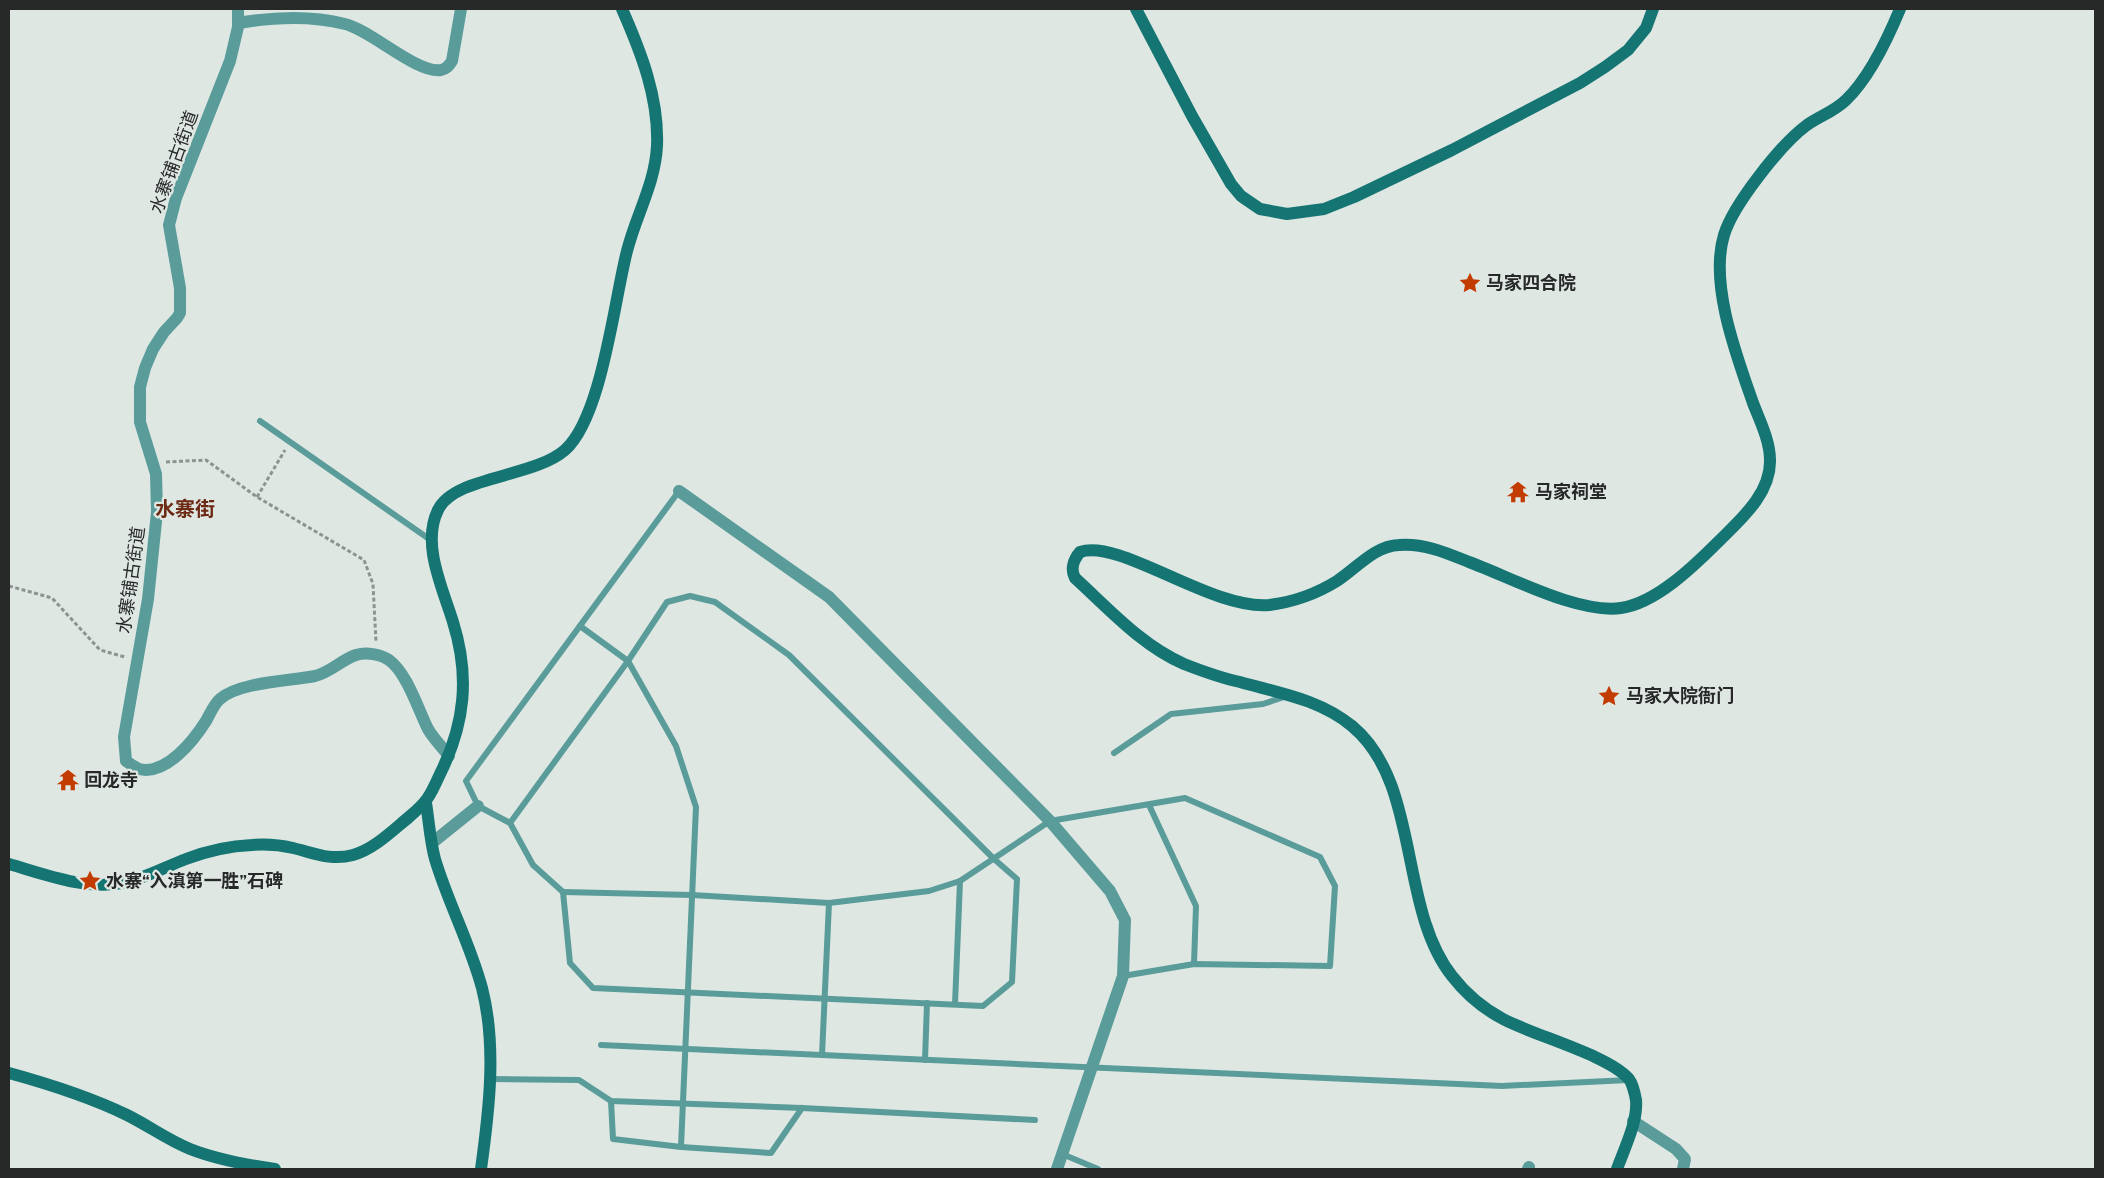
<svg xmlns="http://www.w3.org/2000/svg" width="2104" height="1178" font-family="Cabin,'Noto Sans SC',sans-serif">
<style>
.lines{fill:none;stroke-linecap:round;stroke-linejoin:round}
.path{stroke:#8d9390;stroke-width:3;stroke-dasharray:4 2.5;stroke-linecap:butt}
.lane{stroke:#5a9c9a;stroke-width:6}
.street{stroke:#5a9c9a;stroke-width:12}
.secondary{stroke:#157573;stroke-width:12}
.labels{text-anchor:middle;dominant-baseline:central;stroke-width:4.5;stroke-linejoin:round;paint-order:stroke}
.street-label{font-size:18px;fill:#262928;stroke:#dfe7e3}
.poi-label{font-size:18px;font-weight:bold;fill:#262928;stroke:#dfe7e3;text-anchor:start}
.quarter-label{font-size:20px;font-weight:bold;fill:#6c2a15;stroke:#dfe7e3}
</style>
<rect width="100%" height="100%" fill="#dfe7e3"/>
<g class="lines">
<!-- path -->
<g class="path">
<path d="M166 462 206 460 257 497 364 560 373 584 376 642"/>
<path d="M257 497 285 450"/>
<path d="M9 586 52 598 100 650 125 657"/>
</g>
<!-- lane -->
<g class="lane">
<path d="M260 421 432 541"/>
<path d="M580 626 628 661 676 746 696 807 681 1147"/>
<path d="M1114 753 1171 714 1263 704 1284 697"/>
<path d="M1149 805 1196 906 1194 964"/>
<path d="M510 823 628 661 667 602 690 596 715 602 789 655 994 859 1017 879 1012 982 983 1006 593 988 570 963 563 892 533 865 510 823 478 806 466 781 679 491"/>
<path d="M563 892 692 895 829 903 929 891 960 881 1050 821 1185 798 1320 857 1335 886 1330 966 1194 964 1123 976"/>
<path d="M955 1004 960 881"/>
<path d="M601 1045 1502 1086 1629 1080"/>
<path d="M822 1055 829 903"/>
<path d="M925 1060 927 1003"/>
<path d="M490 1079 579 1080 611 1101 802 1108 1035 1120"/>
<path d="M611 1101 613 1139 681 1147 771 1153 802 1108"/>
<path d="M1062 1154 1098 1169"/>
</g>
<!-- street -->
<g class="street">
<path d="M238 9V27L230 61 176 198 169 225 180 288V313L177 318 164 332 153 349 145 368 140 387V422L156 474 157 512 148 599 124 737 126 761C130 764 135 767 139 769 166 776 194 740 206 721 210 714 214 704 220 699 239 682 290 681 315 676 331 672 341 660 356 655 366 652 380 654 389 660 407 673 418 709 428 729 433 738 442 747 449 756"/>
<path d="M238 23C273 17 310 15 345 24 371 30 417 74 441 70 447 69 449 65 452 61L461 9"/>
<path d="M679 491 829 597 1050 821 1110 891 1125 920 1123 976 1057 1169"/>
<path d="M432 843 478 806"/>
<path d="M1633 1121 1676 1149 1685 1159 1683 1169"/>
<path d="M1528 1169 1529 1167"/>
</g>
<!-- secondary -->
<g class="secondary">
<path d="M1136 9 1192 116 1231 184 1241 196 1260 209 1287 214 1324 209 1354 197 1452 150 1580 83 1605 67 1628 50 1646 28 1653 9"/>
<path d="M426 803C429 821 430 841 435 859 448 903 470 943 482 988 497 1046 489 1111 481 1169"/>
<path d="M9 864C44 874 85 890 122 883 144 879 165 867 186 859 207 851 229 846 252 845 265 844 280 845 293 848 314 853 331 861 353 855 374 849 392 831 409 817 428 801 430 796 440 774 465 724 470 676 453 622 443 589 421 544 438 510 454 476 533 478 565 450 602 417 614 301 627 251 636 215 655 184 657 146 659 98 641 52 622 9"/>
<path d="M9 1073C49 1084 90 1097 127 1115 149 1126 168 1140 190 1149 218 1160 247 1165 275 1169"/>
<path d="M1617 1169C1624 1149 1638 1122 1636 1100 1635 1094 1632 1083 1629 1079 1608 1055 1535 1036 1503 1019 1484 1009 1466 994 1452 976 1398 908 1421 783 1352 726 1319 699 1279 693 1240 682 1221 678 1202 671 1184 664 1141 645 1109 609 1075 578 1070 569 1074 559 1080 552 1120 538 1211 610 1269 605 1294 602 1316 594 1337 581 1357 568 1374 546 1399 545 1424 543 1447 553 1469 562 1510 577 1578 614 1621 608 1656 603 1694 566 1718 542 1740 520 1771 494 1770 460 1770 441 1760 421 1753 403 1737 357 1709 284 1724 235 1733 205 1781 144 1807 125 1820 116 1835 111 1846 100 1869 78 1888 38 1900 9"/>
</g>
</g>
<!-- icons -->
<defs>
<g id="sight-bare" transform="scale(1.725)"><path d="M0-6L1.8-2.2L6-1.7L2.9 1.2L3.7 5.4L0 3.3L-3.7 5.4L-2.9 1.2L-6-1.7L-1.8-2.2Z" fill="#c23c00" stroke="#dfe7e3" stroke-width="2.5" paint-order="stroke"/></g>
<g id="temple-bare" transform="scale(1.725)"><path d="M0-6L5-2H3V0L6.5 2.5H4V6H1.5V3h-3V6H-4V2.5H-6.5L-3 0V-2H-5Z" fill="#c23c00" stroke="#dfe7e3" stroke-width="2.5" paint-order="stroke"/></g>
</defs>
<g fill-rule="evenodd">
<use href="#sight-bare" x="1470" y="283"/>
<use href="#temple-bare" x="1518" y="492"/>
<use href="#sight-bare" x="1609" y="696"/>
<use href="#temple-bare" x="68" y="780"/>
<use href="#sight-bare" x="90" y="881"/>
</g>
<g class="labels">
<!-- street labels -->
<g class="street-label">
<text transform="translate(174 162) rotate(-70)">水寨铺古街道</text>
<text transform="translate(131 580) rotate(-82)">水寨铺古街道</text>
</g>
<!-- poi labels -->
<g class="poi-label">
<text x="1486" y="283">马家四合院</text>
<text x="1535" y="492">马家祠堂</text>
<text x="1626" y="696">马家大院衙门</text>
<text x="84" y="780">回龙寺</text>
<text x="106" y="881">水寨“入滇第一胜”石碑</text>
</g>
<!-- quarter labels -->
<g class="quarter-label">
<text x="185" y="509">水寨街</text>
</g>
</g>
<!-- border -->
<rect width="2104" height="1178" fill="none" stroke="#262928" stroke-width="20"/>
</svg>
